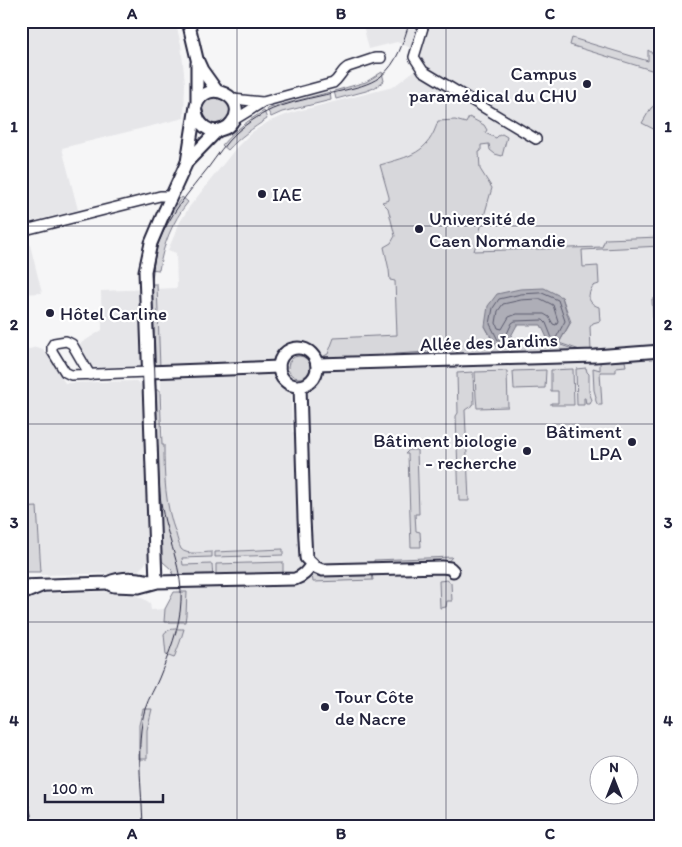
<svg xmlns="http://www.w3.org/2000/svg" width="682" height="847" font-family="Itim,sans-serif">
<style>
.built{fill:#e6e6e9;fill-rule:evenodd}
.green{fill:#d7d7db;stroke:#7c7c8b}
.water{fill:#aeaeb7;stroke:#767685}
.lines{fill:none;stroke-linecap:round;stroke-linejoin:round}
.shore{stroke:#5a5a6d;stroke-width:1}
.street-casing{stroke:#22223b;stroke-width:12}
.secondary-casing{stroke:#22223b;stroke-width:15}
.primary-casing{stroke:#22223b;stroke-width:16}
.highway-casing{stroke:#22223b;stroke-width:19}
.street{stroke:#fff;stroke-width:9}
.secondary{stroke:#fff;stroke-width:11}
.primary{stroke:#fff;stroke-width:12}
.highway{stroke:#fff;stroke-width:15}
.tram{stroke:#22223b;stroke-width:1}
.grid{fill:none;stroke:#22223b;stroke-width:1;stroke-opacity:0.55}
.poi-dot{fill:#22223b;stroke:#fff;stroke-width:2}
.labels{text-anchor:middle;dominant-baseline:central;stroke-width:4.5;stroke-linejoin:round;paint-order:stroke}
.poi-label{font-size:19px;fill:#22223b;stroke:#fff;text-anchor:start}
.street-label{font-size:19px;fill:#22223b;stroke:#fff}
.neatline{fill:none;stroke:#22223b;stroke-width:2}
.grid-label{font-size:16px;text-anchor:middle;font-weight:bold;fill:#22223b}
</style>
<rect width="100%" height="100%" fill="#f6f6f7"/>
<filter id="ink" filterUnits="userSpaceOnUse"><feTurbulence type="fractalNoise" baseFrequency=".02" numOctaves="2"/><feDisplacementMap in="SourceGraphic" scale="10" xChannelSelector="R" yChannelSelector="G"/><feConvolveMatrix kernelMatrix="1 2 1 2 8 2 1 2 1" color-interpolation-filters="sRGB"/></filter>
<g filter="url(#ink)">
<!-- built -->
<g class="built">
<path d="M21 21H175L181 44 185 83 184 118 62 148 78 210 25 223 24 221H21Z"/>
<path d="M362 21H640L661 41V826H32L21 755V599L36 594 116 591 131 593 144 599 150 603 151 610 164 609 174 592H177L178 580H173L172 570 170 568 164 563 160 556 154 437 163 436 160 365 92 368 78 345 102 330 101 291 177 288 176 253 168 250 180 222 190 206 236 148 252 132 270 121 294 112 393 87 419 67 421 59 413 49 397 42 369 49ZM295 343 303 344 312 348 318 355 321 365 320 375 318 380 312 386 305 390 306 431 292 432 291 391 286 390 278 384 274 375V361L277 353 283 347ZM600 764H630V794H600Z"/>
<path d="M28 237 42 293 21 294V239Z"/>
<path d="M37 347 43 349 65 383 136 381 143 386 149 556 145 564 136 573 41 575 37 507 21 508V351Z"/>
</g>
<!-- green -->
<g class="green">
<path d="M572 38 648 61V50C660 59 661 58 661 73L570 45Z"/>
<path d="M382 72 384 81 374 88 366 91 336 99 334 91 366 82Z"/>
<path d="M330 92 331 100 282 112 271 117 267 109 280 105Z"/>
<path d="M209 96H222L230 105C233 125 208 133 202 114 201 111 200 109 201 106 202 103 207 99 209 96Z"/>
<path d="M661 100V133L642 123 651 108Z"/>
<path d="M264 111 267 119C253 128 240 137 228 150L222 145C234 131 247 121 264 111Z"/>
<path d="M469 117 484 125 487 130 485 133 496 138 498 136 502 134 507 137 502 156 495 154 490 150 489 144 481 145V151L479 152 480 169 492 188 474 251 602 247 605 239 661 237V246L582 250 583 267 598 266 599 284 593 286C587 295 587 303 599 307L600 321 593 323 590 327 591 351H583L559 343 571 322 562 297 485 326 492 340 465 348 493 342 496 346H508L510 340 530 339 548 342V346L555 348 558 344 581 352 457 357V351L460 349 455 350 396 354 388 358 325 360 322 357 328 354 334 338 397 335 395 281 390 280 389 270 384 247 391 243 395 236 388 208 382 202 389 200V197L380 165C410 156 428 154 438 121L455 120 466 123Z"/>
<path d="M182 197 188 202C172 222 163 245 159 270L149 269 151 257 168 214 170 215Z"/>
<path d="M153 284H157L160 368 153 365 151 285Z"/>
<path d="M652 299H657V302H661V338H654Z"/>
<circle cx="299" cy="367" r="11"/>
<path d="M625 361 626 366 616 367V372H600L602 405H598C596 402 595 400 596 397L594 390 593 368 600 370V362Z"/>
<path d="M586 368 587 372 589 374V392L592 400 590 404H586L585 398H584V405H577L576 369Z"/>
<path d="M573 369 574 405H551V403H558V391H551V370Z"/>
<path d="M546 370 545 388 514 389 513 371Z"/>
<path d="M507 371 508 407 477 408 476 397 475 372Z"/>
<path d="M473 372 474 404 465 410 469 501H459L456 416 458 413 457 373Z"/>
<path d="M151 390H160L162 445H164C164 476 165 505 176 534 177 538 179 545 181 549 187 556 204 552 212 552V557L182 558 183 565 212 564 213 579 173 580 172 570 162 561 158 529Z"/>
<path d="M409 450H417L419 514H415L416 531 420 532 421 547H411L408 454H405Z"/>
<path d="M37 507 41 572H21V508Z"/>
<path d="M283 549V555L215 557V552Z"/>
<path d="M452 557 445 565H374V560Z"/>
<path d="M283 562V577L216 579V564Z"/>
<path d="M372 573 373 580 313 582 312 574Z"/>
<path d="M447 580 451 583 452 601H447L446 607 440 608 439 581Z"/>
<path d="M174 592H187L186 615 185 622H164L165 609Z"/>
<path d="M184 629 180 642 174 658 166 655 164 634C167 628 177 629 184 629Z"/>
<path d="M143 709H152L147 730V759H139V725Z"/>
</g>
<!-- water -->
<path class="water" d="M544 288 562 297 570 323 556 348 547 346 548 340 541 325H517L510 338 508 346H496L485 326 488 306 497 294 520 289Z"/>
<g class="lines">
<!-- shore -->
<g class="shore">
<path d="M542 293 558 300 565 321 556 338 554 339 552 338 546 323 543 320 515 321 512 323 504 340H498L490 324 493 308 499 299 521 294Z"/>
<path d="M541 299 553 305 558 321 556 325 553 324 549 317 544 314H517L509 317 502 329 498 328 496 323 498 311 503 304 521 300Z"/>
</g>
<!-- street casing -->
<g class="street-casing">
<g id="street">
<path d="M425 21 414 57 423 71 536 139"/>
<path d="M233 99 262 102"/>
<path d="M234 120 263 102 333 83C340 78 341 71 348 67L375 58H381"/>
<path d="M21 231 160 196H171"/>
<path d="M90 375 72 344 66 341 54 343 52 346V351L65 372 71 375 148 372"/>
</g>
</g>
<!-- secondary casing -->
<g class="secondary-casing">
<g id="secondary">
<path d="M188 21 197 59 202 70 217 91"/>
<path d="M197 63V103"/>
<path d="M187 162 217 131"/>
<circle cx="298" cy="367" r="19"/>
<path d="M317 364 595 356 661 351"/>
<path d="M148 372 279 367"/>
<path d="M300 386 304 519 306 558 315 567 322 570 442 567 450 568 453 571"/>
<path d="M156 582 145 271 151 243 165 210 187 162 196 106C207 75 250 99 232 122 230 125 227 128 223 129 209 135 198 124 196 111"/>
<path d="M111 585 114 586 139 587 154 583"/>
<path d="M21 586 107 583C123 576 139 578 156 582L295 579C304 576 307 571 312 564"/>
</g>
</g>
<!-- primary casing -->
<g class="primary-casing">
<path id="primary" d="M21 594 40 586"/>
</g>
<!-- highway casing -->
<g class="highway-casing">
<path id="highway" d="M21 811 24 826"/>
</g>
<!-- street -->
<use href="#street" class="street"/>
<!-- secondary -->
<use href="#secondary" class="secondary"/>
<!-- primary -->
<use href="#primary" class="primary"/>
<!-- highway -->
<use href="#highway" class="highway"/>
<!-- tram -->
<path class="tram" d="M143 826C142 789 135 745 145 709 149 697 155 688 159 678 169 653 180 628 181 601 183 564 163 531 160 494 158 472 158 451 157 429 155 380 153 331 152 281 153 269 154 256 158 244 169 215 189 192 208 168 217 156 225 143 236 133 248 122 264 112 278 107 298 100 321 96 341 91 354 88 369 85 380 77 398 63 403 42 410 21"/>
</g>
</g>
<!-- grid -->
<path class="grid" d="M237 21V826M446 21V826M21 226H661M21 424H661M21 622H661"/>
<!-- markers -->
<g class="poi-dot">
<circle cx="587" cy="84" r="5"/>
<circle cx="262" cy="194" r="5"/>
<circle cx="419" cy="229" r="5"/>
<circle cx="50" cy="313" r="5"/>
<circle cx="632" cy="442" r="5"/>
<circle cx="527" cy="451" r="5"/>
<circle cx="325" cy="707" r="5"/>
</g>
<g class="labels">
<!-- poi labels -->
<g class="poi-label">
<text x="577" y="73" text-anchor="end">Campus<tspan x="577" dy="22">paramédical du CHU</tspan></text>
<text x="272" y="194">IAE</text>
<text x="429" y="218">Université de<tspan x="429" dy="22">Caen Normandie</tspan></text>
<text x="60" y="313">Hôtel Carline</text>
<text x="622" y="431" text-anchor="end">Bâtiment<tspan x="622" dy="22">LPA</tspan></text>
<text x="517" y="440" text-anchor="end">Bâtiment biologie<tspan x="517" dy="22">- recherche</tspan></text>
<text x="335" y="696">Tour Côte<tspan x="335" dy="22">de Nacre</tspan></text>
</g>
<!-- street labels -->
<g class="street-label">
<text transform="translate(489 342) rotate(-2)">Allée des Jardins</text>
</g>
</g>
<!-- margin -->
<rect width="682" height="847" fill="none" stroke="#fff" stroke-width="55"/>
<!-- north arrow -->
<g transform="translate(614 780)"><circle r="24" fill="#ffffff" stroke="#a7a7b1"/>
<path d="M0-4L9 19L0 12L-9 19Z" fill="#22223b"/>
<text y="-8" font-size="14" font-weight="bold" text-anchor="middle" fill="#22223b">N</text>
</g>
<!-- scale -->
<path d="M45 794v8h118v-8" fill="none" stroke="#22223b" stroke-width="2.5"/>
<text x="52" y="794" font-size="15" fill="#22223b" stroke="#ffffff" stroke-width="4" paint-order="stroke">100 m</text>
<rect x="28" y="28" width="626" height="792" class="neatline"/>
<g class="grid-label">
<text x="132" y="19">A</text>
<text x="341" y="19">B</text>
<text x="550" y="19">C</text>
<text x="14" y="132">1</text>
<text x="668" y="132">1</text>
<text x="14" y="330">2</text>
<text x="668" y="330">2</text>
<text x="14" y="528">3</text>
<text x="668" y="528">3</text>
<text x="14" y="726">4</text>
<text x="668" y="726">4</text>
<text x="132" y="839">A</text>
<text x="341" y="839">B</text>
<text x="550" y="839">C</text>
</g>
</svg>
